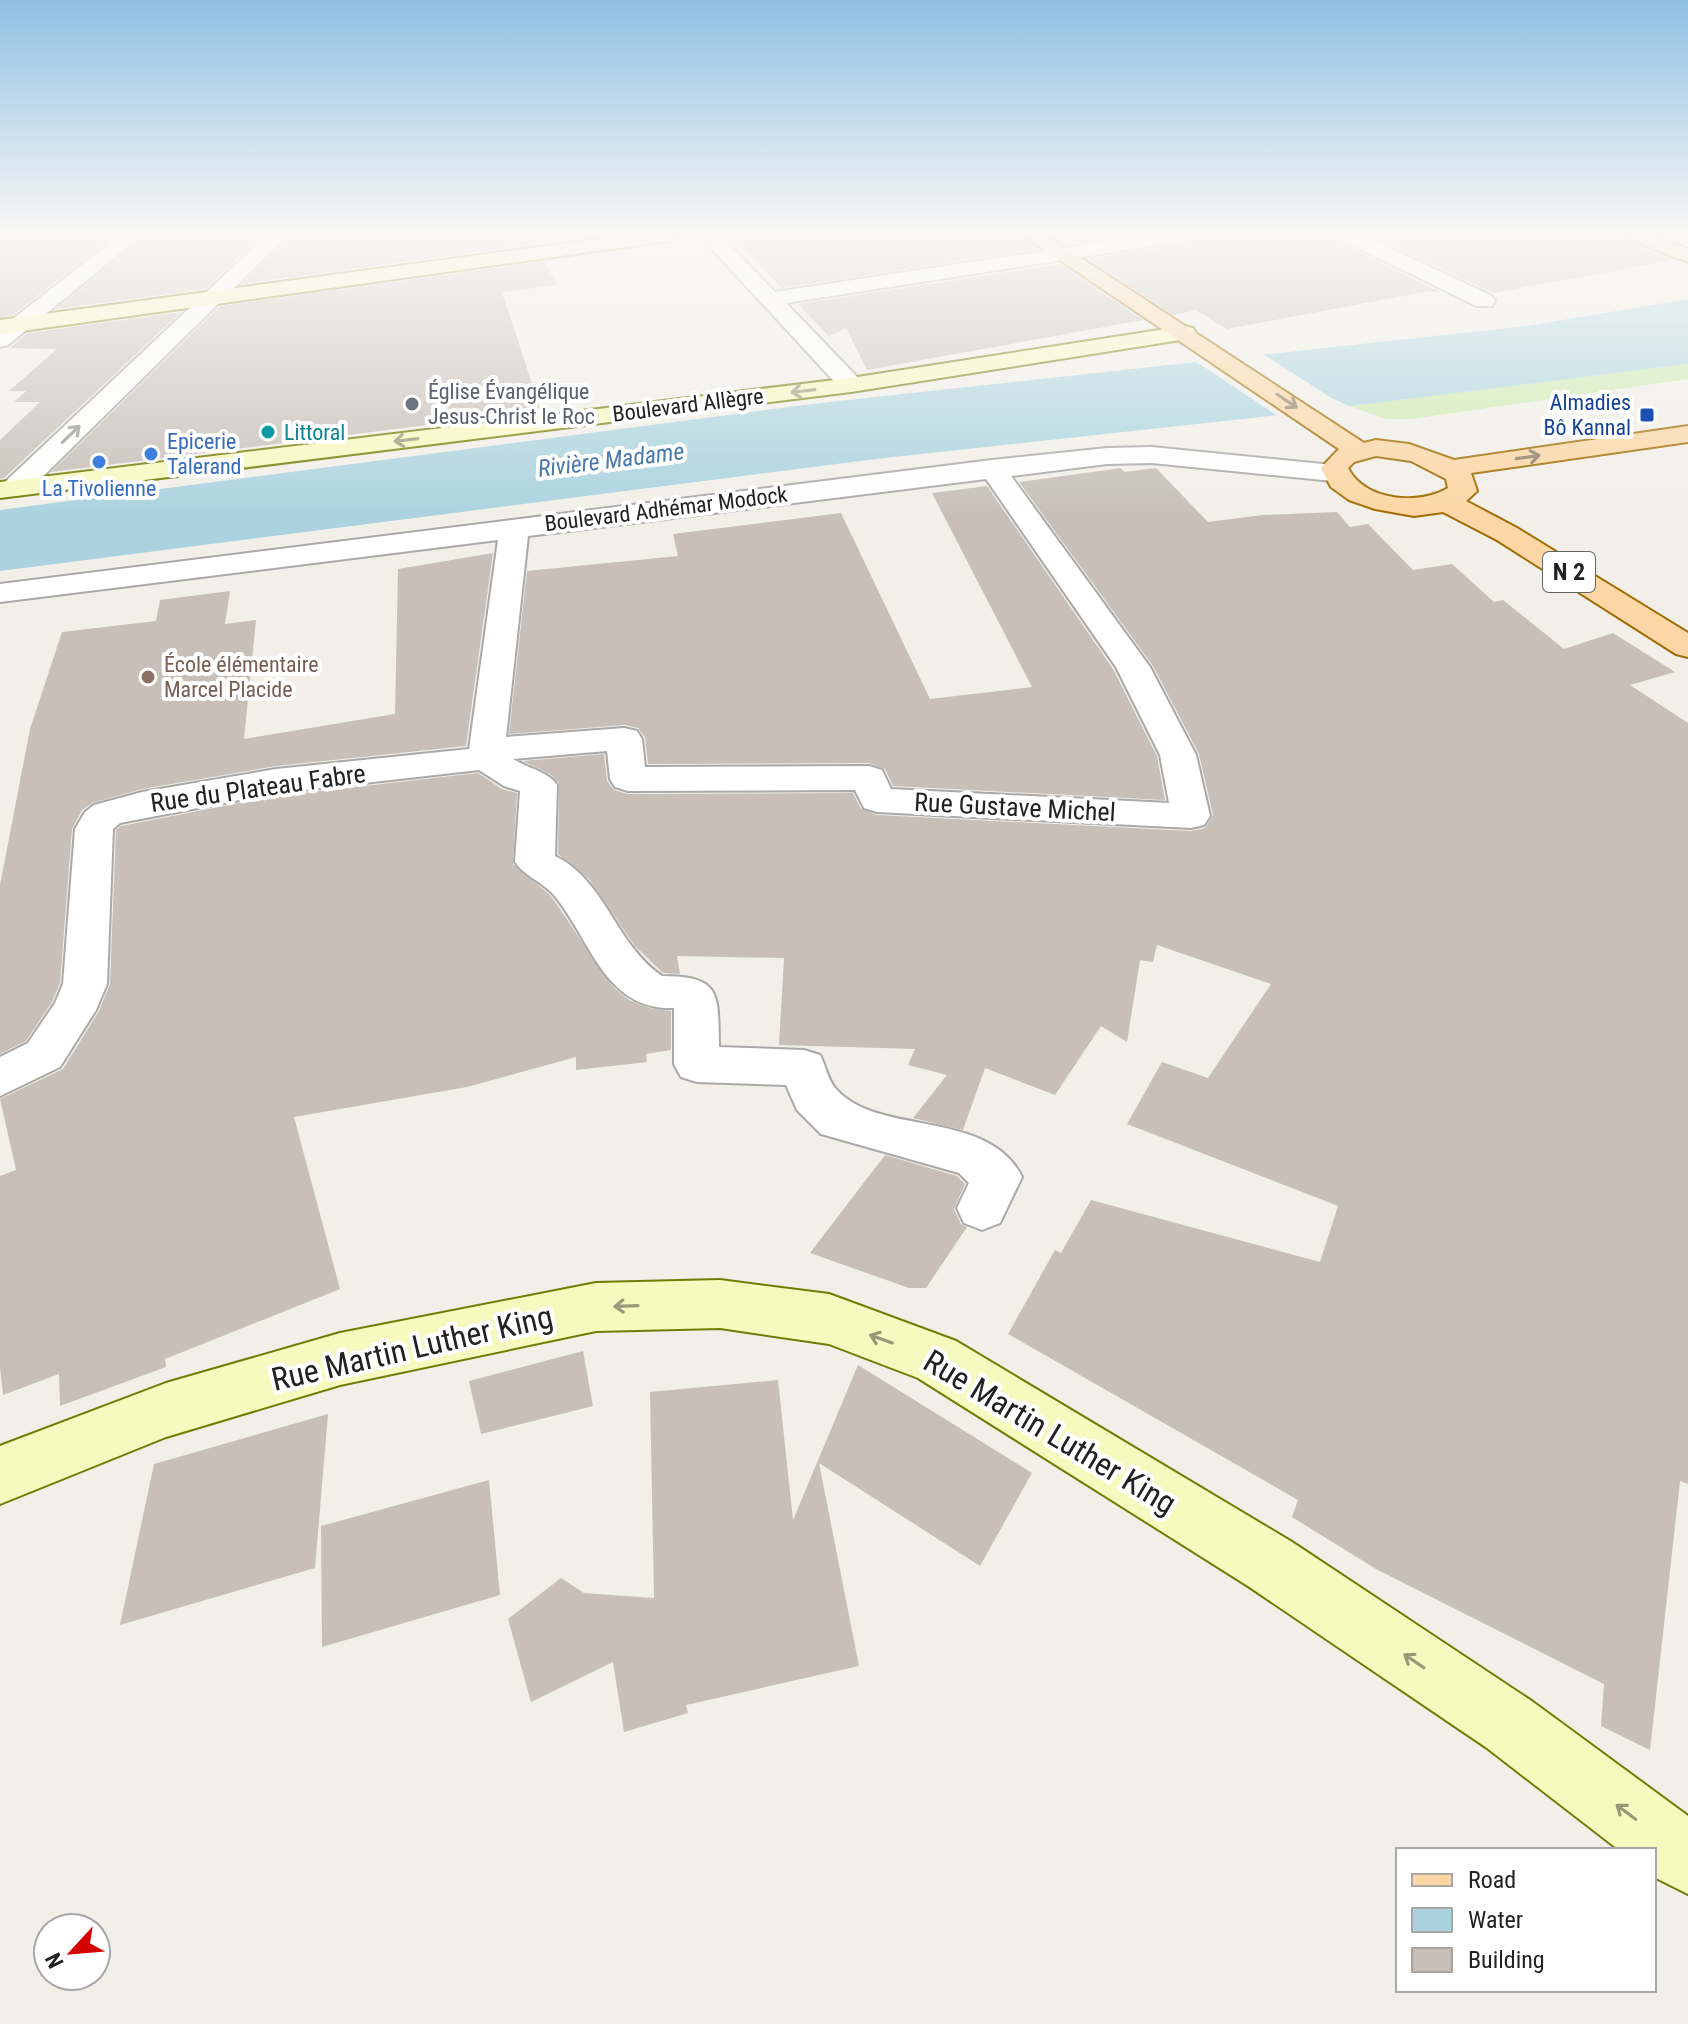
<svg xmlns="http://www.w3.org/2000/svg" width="1688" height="2024" font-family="'Roboto Condensed',sans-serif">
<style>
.grass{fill:#cdebb0}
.water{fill:#aad3df}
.pier{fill:#f2efe9}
.building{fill:#c7bfb8}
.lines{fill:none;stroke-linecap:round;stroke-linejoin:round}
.minor-casing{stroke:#a9a9a9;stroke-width:4}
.secondary-casing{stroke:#707d05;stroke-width:4}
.primary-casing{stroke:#a06b00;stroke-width:4}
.minor{fill:#fff;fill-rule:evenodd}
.secondary{fill:#f7fabf;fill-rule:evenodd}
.primary{fill:#fcd6a4;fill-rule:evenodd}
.oneway{stroke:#979978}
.oneway2{stroke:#8f7c63}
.oneway3{stroke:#9c9c9c}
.worship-dot{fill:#6b7280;stroke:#fff;stroke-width:3}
.transit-dot{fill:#1a4fb4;stroke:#fff;stroke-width:3}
.culture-dot{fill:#0f9aa8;stroke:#fff;stroke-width:3}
.shop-dot{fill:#3f7fe0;stroke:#fff;stroke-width:3}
.education-dot{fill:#8d6e63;stroke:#fff;stroke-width:3}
.labels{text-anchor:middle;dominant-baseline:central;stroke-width:8;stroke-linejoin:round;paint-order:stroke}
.far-worship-label{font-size:22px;fill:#5b616d;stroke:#fff;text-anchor:start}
.far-transit-label{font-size:22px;fill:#164399;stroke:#fff;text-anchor:end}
.far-street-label{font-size:22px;fill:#222;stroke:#fff}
.far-culture-label{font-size:22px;fill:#0d838f;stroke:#fff;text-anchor:start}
.far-shop-label{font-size:22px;fill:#366cbe;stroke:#fff;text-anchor:start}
.far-education-label{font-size:22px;fill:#785e54;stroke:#fff;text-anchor:start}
.far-water-label{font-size:24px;font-style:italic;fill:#4a7aab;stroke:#fff}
.shield{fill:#fff;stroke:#646464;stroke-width:2}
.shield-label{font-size:24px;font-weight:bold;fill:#222}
.street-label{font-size:26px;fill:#222;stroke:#fff}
.near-street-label{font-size:32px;fill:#222;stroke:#fff}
</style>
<rect width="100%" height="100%" fill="#f2efe9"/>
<!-- grass -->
<path class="grass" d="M1688 364V379L1411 419H1386L1349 406Z"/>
<!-- water -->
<path class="water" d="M1688 299V364L1279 415 884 458 0 571V510L820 403 1527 326Z"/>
<!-- pier -->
<path class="pier" d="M1257 350 1330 397 1353 408 1282 419 1191 358Z"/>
<!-- building -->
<g class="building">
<path d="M0 235H115L13 315 0 317Z"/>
<path d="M145 235H263L205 289 56 309Z"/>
<path d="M291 235H531L536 244 242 284Z"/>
<path d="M731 235H1020L1038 249 782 288Z"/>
<path d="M1051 235H1130L1066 244Z"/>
<path d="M1198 235H1334L1339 242 1442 293 1429 291 1227 329 1196 310 1173 315 1088 259 1185 244Z"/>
<path d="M1369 235H1622L1627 242 1669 258V261L1493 293Z"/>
<path d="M544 261 557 285 502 292 541 411 51 472 220 306Z"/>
<path d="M1060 264 1143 320 867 370 846 328 829 336 798 304Z"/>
<path d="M181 312 4 478 0 479V440L40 402H14L26 391H9L57 349 10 348 28 333Z"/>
<path d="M1121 468 1124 472 1156 468 1208 522 1263 515 1337 512 1350 527 1368 524 1413 570 1452 564 1494 602 1503 600 1564 649 1613 633 1675 672 1630 685 1688 723V1484L1680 1481 1650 1750 1601 1726 1604 1684 1376 1569 1292 1517 1298 1500 1008 1334 1055 1250 1061 1253 1091 1200 1320 1262 1338 1206 1127 1124 1162 1062 1208 1078 1271 984 1157 945 1153 962 1140 960 1127 1042 1101 1026 1055 1095 985 1068 963 1130 913 1118 947 1075 908 1065 915 1049 779 1045 784 958 677 956 680 974 663 973 635 946 589 879 558 854 559 783 550 774 523 761 604 754 607 781 614 790 628 794 853 793 861 809 877 815 1191 831 1205 828 1213 815 1199 754 1153 666 1019 482Z"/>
<path d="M987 486 1113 669 1157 756 1165 800 893 786 885 769 869 763 648 764 645 737 638 728 625 725 509 734 527 571 678 556 673 534 841 513 930 699 1032 687 932 493Z"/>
<path d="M493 553 466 746 276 766 142 789 92 803 82 810 72 829 60 983 52 1002 26 1041 0 1054V885L30 729 62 632 156 621 160 600 230 591 225 624 256 620 244 739 395 714 398 569Z"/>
<path d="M478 773 502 789 517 793 513 864 551 896 613 987 629 1000 649 1008 671 1011V1050L646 1054 647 1062 576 1070V1057L467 1087 294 1117 340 1289 165 1359 166 1367 60 1406 59 1374 3 1395 0 1367V1176L16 1170 0 1099 63 1069 99 1011 110 984 116 830 121 826 276 796Z"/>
<path d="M885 1155 957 1176 965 1184 954 1209 961 1224 967 1227 926 1288H909L810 1253Z"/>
<path d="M583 1351 593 1406 481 1434 469 1381Z"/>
<path d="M858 1365 1032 1473 980 1566 819 1463 859 1666 686 1705 688 1713 624 1732 613 1662 531 1702 508 1619 561 1578 584 1593 654 1598 650 1392 778 1380 793 1520Z"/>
<path d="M328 1414 315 1568 120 1625 154 1464Z"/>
<path d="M489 1480 500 1595 322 1647 321 1526Z"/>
</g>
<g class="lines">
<!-- minor casing -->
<g class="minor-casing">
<g id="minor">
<path d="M120 235H142L8 345 0 347V329Z"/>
<path d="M267 235H288L25 494 15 496 5 494 1 488 5 482Z"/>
<path d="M699 235H720L775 292 1148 235H1195L1185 241 786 303 860 380 863 385 860 390H842Z"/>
<path d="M1337 235H1362L1492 296 1495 301 1492 306H1476L1340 239Z"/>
<path d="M1152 447 1333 465 1343 467 1347 473 1343 479 1333 481 1152 463 1107 464 1011 476 1150 667 1196 755 1210 816 1204 825 1191 828 877 812 864 808 855 790 628 791 615 787 610 779 607 751 513 759C527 768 549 772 557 785L555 856C605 880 616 945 662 976 722 976 718 994 719 1047L804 1050 820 1055C826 1066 828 1081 836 1089 878 1137 988 1108 1022 1177L1000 1223 982 1230 964 1223 957 1208 969 1183 959 1173 821 1134 797 1110 786 1085 697 1082 681 1077 674 1064V1008C604 1011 590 937 553 894 541 881 524 876 515 862L520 791 504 786 479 770 276 793 120 823 113 829 107 984 96 1010 60 1067 0 1096V1057L28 1043 55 1003 63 984 75 829 85 812 94 805 142 792 276 769 469 749 498 540 0 602V584L992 460 1107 448ZM986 479 1116 667 1160 755 1169 803 891 789 882 770 869 766 645 767 642 739 637 731 624 728 506 737 528 536Z"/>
</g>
</g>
<!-- secondary casing -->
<g class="secondary-casing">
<g id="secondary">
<path d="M627 235H679L669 241 0 334V320Z"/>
<path d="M1185 326 1193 328 1196 333 1193 338 851 392 0 498V482L851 378Z"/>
<path d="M720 1280 829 1294 956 1341 1292 1542 1533 1702 1688 1816V1894L1654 1877V1850H1619L1487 1748 1248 1586 918 1378 829 1344 720 1328 596 1331 340 1385 166 1437 0 1504V1446L166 1383 340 1333 596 1283Z"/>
</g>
</g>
<!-- primary casing -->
<g class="primary-casing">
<g id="primary">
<path d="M1023 235H1046L1364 443 1376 440 1409 444 1454 460 1688 426V442L1471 473 1477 491 1466 501 1517 528 1688 633V657L1676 654 1497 540 1443 512 1414 516 1375 509 1349 500 1331 487 1321 468 1339 449ZM1376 456 1411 461 1446 479 1448 488C1421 505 1365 502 1348 468L1354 462Z"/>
<path d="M1625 235H1652L1688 249V262L1628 239Z"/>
</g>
</g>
<!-- minor -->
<use href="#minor" class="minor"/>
<!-- secondary -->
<use href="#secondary" class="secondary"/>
<!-- primary -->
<use href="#primary" class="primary"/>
</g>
<!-- one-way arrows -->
<defs><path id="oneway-shaft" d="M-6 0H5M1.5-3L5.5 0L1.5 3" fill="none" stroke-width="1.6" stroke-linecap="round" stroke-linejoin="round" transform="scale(2)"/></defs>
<g class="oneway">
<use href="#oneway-shaft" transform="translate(803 391) rotate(173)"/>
<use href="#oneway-shaft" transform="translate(406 440) rotate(173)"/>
<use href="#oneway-shaft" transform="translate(626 1306) rotate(178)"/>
<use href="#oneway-shaft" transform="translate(881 1339) rotate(-160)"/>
<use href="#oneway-shaft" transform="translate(1414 1661) rotate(-146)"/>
<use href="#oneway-shaft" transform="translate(1626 1812) rotate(-143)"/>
</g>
<g class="oneway2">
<use href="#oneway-shaft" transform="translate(1287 401) rotate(34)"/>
<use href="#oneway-shaft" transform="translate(1528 457) rotate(-8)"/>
</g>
<use class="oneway3" href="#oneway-shaft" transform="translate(71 434) rotate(-44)"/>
<!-- sky -->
<linearGradient id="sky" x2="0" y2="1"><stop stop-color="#8fc0e4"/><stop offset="0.45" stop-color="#f9f8f5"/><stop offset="1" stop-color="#f9f8f5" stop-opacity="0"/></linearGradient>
<rect width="1688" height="518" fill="url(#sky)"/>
<!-- markers -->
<circle class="worship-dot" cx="412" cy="404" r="8"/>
<rect class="transit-dot" x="1639" y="407" width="16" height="16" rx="4"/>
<circle class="culture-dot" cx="268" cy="432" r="8"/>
<g class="shop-dot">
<circle cx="151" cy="454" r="8"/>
<circle cx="99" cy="462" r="8"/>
</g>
<circle class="education-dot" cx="148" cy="677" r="8"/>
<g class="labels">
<!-- far-worship labels -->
<g class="far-worship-label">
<text x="428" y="391">Église Évangélique<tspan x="428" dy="25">Jesus-Christ le Roc</tspan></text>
</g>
<!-- far-transit labels -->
<g class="far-transit-label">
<text x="1631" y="402">Almadies<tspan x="1631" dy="25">Bô Kannal</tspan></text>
</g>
<!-- far-street labels -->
<g class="far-street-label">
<text transform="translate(688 405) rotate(-7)">Boulevard Allègre</text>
<text transform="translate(666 509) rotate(-7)">Boulevard Adhémar Modock</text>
</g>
<!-- far-culture labels -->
<g class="far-culture-label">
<text x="284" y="432">Littoral</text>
</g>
<!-- far-shop labels -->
<g class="far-shop-label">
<text x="167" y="441">Epicerie<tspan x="167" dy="25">Talerand</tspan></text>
<text x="99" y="488" text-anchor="middle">La Tivolienne</text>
</g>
<!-- far-education labels -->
<g class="far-education-label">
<text x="164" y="664">École élémentaire<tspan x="164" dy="25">Marcel Placide</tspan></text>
</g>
<!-- far-water labels -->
<g class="far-water-label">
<text transform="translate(611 460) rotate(-7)">Rivière Madame</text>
</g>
<!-- shield labels -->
<rect class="shield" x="1543" y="552" width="52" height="40" rx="6"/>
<g class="shield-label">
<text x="1569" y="572">N 2</text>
</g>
<!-- street labels -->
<g class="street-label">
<text transform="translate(258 788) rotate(-8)">Rue du Plateau Fabre</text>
<text transform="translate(1015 807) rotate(3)">Rue Gustave Michel</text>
</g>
<!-- near-street labels -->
<g class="near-street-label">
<text transform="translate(412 1348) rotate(-13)">Rue Martin Luther King</text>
<text transform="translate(1050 1432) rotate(31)">Rue Martin Luther King</text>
</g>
</g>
<!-- legend -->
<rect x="1396" y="1848" width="260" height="144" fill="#ffffff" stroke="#a7a7a7" stroke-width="2"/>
<rect x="1412" y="1874" width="40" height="12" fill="#fcd6a4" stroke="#a7a7a7" stroke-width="2"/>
<text x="1468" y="1888" font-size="24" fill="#222222">Road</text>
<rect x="1412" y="1908" width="40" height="24" fill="#aad3df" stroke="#a7a7a7" stroke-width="2"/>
<text x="1468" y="1928" font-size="24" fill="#222222">Water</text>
<rect x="1412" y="1948" width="40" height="24" fill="#c7bfb8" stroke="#a7a7a7" stroke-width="2"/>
<text x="1468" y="1968" font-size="24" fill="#222222">Building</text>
<!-- north arrow -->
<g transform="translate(72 1952) rotate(244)"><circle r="38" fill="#ffffff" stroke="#a7a7a7" stroke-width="2"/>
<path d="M0-6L14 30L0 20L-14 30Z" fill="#d40000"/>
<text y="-12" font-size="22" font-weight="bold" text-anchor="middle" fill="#222222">N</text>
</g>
</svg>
